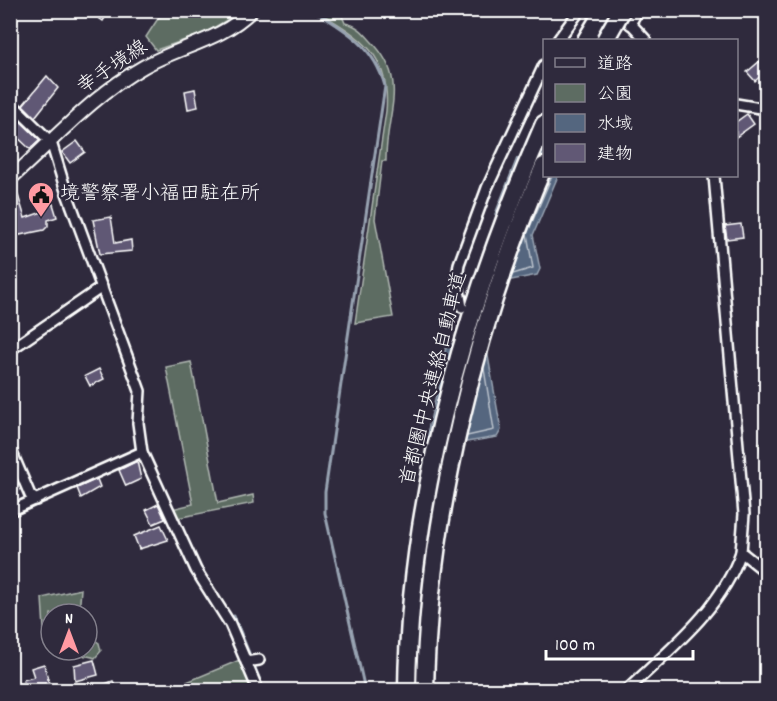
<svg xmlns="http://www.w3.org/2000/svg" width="777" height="701" font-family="Dekko,'Klee One',sans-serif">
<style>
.green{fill:#5d6c62;stroke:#aeb6b0;stroke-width:1.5}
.water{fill:#54667f;stroke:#98a3b2;stroke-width:1.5}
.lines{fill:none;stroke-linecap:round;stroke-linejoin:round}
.shore{stroke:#bbc2cc;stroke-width:1.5}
.stream{stroke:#98a3b2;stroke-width:3}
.building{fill:#615875;stroke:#fff;stroke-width:1.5}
.minor-casing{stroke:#fff;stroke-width:14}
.secondary-casing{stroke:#fff;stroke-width:16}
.motorway-casing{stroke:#fff;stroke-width:21}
.minor{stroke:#2f2a3d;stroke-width:9}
.secondary{stroke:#2f2a3d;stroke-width:12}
.motorway{stroke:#2f2a3d;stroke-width:16}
.motorway-bridge-casing{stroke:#fff;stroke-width:21;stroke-linecap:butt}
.motorway-bridge{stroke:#2f2a3d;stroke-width:16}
.labels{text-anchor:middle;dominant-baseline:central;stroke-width:4.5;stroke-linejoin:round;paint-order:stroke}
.street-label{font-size:20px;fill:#fff;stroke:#2f2a3d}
.poi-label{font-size:20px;fill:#fff;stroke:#2f2a3d;text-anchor:start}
</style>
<rect width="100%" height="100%" fill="#2f2a3d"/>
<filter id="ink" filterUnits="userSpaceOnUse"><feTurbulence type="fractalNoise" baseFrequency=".0167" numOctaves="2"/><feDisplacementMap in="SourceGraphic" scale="12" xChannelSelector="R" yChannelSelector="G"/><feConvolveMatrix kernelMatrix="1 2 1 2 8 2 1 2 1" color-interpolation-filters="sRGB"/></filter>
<g filter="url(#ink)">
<!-- green -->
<g class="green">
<path d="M163 11V10L242 11 205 33 156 50 146 37Z"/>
<path d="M317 11H340L345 23C357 25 363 32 371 41 411 82 385 113 386 161H382L375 219 393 317 355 323 386 111C391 54 360 37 317 11Z"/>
<path d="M191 362 218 503 253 495 254 503 177 518 172 509 193 504 166 367Z"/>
<path d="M766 440V483L759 444Z"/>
<path d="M81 589 79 614H51V641L44 629 42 598Z"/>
<path d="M87 635 99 643 101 651 95 658C83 654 71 656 60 650H87Z"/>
<path d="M242 659 254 690H171L170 689Z"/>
</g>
<!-- water -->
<g class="water">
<path d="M544 149V176H558L533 235 540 269 537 275 491 284 485 281 481 259 495 241 500 219 495 214 517 158Z"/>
<path d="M485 339 501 430 497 437 430 448 425 443 439 382 438 364 448 345Z"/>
</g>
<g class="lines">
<!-- shore -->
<g class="shore">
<path d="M513 274 533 268 527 234 552 176"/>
<path d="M467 436 494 430 484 369"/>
</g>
<!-- stream -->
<g class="stream">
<path d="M313 10C346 30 374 46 385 86L325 492V513L365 690"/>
<path d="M234 616 264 690"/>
</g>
</g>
<!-- building -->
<g class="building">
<path d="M87 10H110L103 21Z"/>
<path d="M760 61 766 71 755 81 747 72Z"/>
<path d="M47 76 58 88 35 117 23 105Z"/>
<path d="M195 89 198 107 188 109 185 91Z"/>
<path d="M747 114 754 124 736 137V122Z"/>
<path d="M17 118 40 140 30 149 14 134 10 137V124Z"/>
<path d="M77 141 85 152 70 163 62 152Z"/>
<path d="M17 192 25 218 45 211 44 207 53 204 57 217 48 220V226L44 230 10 237V194Z"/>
<path d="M111 217 115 243 131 240 132 251 100 254 93 220Z"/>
<path d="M741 224 743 237 727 239 725 226Z"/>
<path d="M99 369 104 379 90 386 85 376Z"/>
<path d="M137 461 141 479 126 486 119 470Z"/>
<path d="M97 479 100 487 81 498 77 488Z"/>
<path d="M158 504 165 519 153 524 146 510Z"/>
<path d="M161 525 168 540 139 549 134 536Z"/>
<path d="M94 660 98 675 75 681 74 665Z"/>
<path d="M44 664 49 683 45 684 46 689 26 690 23 680 34 677 31 668Z"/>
<path d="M113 681 117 690H90Z"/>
</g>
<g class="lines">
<!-- minor casing -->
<g class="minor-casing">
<g id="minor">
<path d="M619 11 646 40"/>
<path d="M630 24 638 10"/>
<path d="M558 40 580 10"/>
<path d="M10 102 51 142 65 188 140 391 138 423 142 452 196 570 230 624 258 690"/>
<path d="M736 104 766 109"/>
<path d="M714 176 744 514 741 552 766 572"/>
<path d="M462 307 457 279 459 264 487 188 544 65"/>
<path d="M10 350 102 287"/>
<path d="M10 448 30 495 36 500"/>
<path d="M10 511 142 452"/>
<path d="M246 662 259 660"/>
<path d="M627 690C670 649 721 610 741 552"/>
</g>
</g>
<!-- secondary casing -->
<g class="secondary-casing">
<path id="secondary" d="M10 179C53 141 93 95 143 67 180 46 221 41 252 10"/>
</g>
<!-- motorway casing -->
<g class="motorway-casing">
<g id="motorway">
<path d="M586 40 604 10"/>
<path d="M407 690C409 494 466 302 544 124"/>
<path d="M425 690C428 519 476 322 544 166"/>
</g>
</g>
<!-- minor -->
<use href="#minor" class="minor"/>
<!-- secondary -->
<use href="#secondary" class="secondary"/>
<!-- motorway -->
<use href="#motorway" class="motorway"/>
<!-- motorway-bridge casing -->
<g class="motorway-bridge-casing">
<path id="motorway-bridge" d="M605 40 622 10"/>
</g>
<!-- motorway-bridge -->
<use href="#motorway-bridge" class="motorway-bridge"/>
</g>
</g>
<!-- icons -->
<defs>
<g id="civic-pin" transform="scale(1.35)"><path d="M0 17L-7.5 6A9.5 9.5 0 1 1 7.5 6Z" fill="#ff9aa2" stroke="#2f2a3d"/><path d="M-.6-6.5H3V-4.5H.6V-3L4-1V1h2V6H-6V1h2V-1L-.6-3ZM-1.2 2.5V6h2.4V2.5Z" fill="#111"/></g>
</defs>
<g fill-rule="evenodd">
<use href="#civic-pin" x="41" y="195"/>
</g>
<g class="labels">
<!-- street labels -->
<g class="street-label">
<text transform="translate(113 68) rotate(-34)">幸手境線</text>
<text transform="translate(435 379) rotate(-76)">首都圏中央連絡自動車道</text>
</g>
<!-- poi labels -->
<g class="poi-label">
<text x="60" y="195">境警察署小福田駐在所</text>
</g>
</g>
<!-- margin -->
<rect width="777" height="701" fill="none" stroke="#2f2a3d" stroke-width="36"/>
<rect x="18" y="18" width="741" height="665" fill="none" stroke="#fff" stroke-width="2" filter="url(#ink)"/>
<!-- legend -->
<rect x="543" y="39" width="195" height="138" fill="#2f2a3d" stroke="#827f8b" stroke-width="1.5"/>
<rect x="555" y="58" width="30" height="9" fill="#2f2a3d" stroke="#827f8b" stroke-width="1.5"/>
<text x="597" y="69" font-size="18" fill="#ffffff">道路</text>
<rect x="555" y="84" width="30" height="18" fill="#5d6c62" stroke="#827f8b" stroke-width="1.5"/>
<text x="597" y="99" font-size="18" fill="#ffffff">公園</text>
<rect x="555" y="114" width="30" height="18" fill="#54667f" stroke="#827f8b" stroke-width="1.5"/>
<text x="597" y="129" font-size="18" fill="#ffffff">水域</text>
<rect x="555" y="144" width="30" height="18" fill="#615875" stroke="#827f8b" stroke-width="1.5"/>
<text x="597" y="159" font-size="18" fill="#ffffff">建物</text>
<!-- north arrow -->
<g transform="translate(69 632)"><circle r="28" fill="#2f2a3d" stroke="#827f8b" stroke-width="1.5"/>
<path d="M0-4.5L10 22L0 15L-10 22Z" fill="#ff9aa2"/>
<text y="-9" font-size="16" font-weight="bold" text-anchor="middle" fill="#ffffff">N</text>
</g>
<!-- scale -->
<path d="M546 650v9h147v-9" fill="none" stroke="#ffffff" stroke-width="3"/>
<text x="555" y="650" font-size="18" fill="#ffffff" stroke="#2f2a3d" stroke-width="4.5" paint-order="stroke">100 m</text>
</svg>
